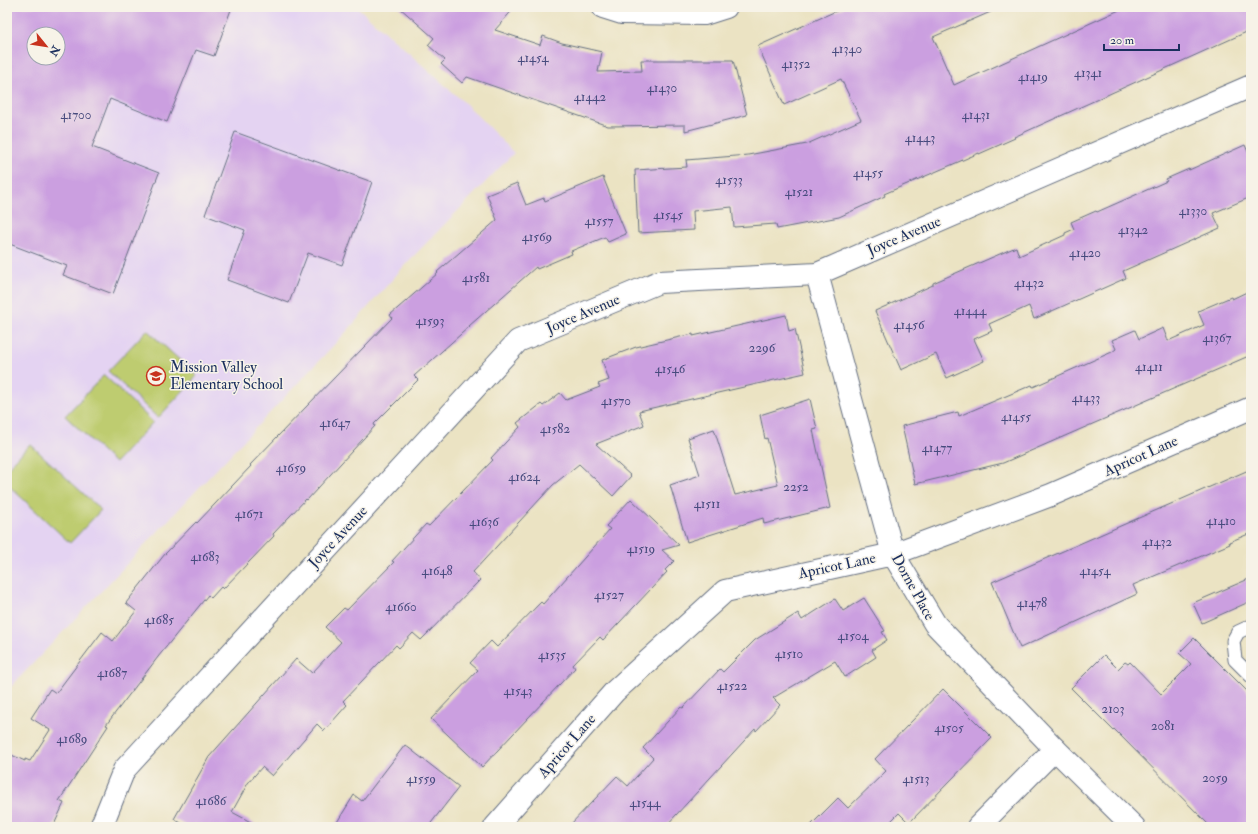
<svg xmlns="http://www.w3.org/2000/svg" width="1258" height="834" font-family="'IM FELL Double Pica',serif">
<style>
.built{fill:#e4d3f2;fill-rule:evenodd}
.green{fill:#becc6f;stroke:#6c7e66}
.building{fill:#cb9fe0;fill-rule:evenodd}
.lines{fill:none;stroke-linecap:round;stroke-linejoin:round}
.lane-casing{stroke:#646e81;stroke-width:15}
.street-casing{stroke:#646e81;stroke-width:24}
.lane{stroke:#fff;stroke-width:13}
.street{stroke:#fff;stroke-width:22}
.labels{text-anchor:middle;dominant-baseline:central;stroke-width:3;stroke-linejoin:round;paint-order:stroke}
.number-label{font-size:13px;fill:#474b7e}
.street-label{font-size:15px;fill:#1b2f5e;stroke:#f7f3e8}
.poi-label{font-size:15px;fill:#1b2f5e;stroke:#f7f3e8;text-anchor:start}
</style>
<rect width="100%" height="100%" fill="#f7f3e8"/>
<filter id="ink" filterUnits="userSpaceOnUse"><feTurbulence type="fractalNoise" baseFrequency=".025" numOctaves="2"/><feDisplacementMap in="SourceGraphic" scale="8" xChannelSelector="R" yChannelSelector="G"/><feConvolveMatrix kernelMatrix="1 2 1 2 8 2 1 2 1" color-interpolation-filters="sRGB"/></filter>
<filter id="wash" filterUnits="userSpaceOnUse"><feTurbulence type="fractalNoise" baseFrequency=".012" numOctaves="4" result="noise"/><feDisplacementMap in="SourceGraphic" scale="16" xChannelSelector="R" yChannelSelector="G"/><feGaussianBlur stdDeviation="0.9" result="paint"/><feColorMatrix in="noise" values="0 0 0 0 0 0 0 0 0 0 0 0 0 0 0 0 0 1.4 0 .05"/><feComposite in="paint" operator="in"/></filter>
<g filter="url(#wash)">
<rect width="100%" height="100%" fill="#ebe3c3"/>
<!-- built -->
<path class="built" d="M7 7H357L467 105 514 153 404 266 348 330 7 691ZM34 34H58V58H34Z"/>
<!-- green -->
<g class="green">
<path d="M147 330 197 376 158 418 108 371Z"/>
<path d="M104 375 153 422 115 463 65 416Z"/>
<path d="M30 444 101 510 70 543 7 484V469Z"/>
</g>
<g id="blocks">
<!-- building -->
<g class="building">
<path d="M7 7H232L214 56 196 50 167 122 110 99 92 147 159 173 113 294 63 275 67 266 7 243ZM34 34H58V58H34Z"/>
<path d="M399 7H515L495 30 540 45 543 36 562 43 602 52 598 72 642 71 641 60H733L747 115 685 131V125L608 126 467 77 462 83 441 64 445 60 428 45 434 38Z"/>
<path d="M845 7H1002L933 37 954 85 1126 7H1251V30L1014 137 1015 138 979 154V153L884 194 885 196 839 217 777 229 776 224 734 227 732 207 693 211 694 230 638 233 635 170 687 167 686 160 748 155 807 144 861 120 841 79 784 105 758 46Z"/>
<path d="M235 132 372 182 342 265 308 253 289 303 227 280 245 230 205 215Z"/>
<path d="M1245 145 1251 159V197L1213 213 1220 228 1123 271 1126 278 1034 319 1029 306 989 324 992 331 974 339 984 361 947 378 936 354 901 370 875 311 933 285V283L1016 247 1019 256 1065 235V233L1074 229 1071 222 1096 211 1097 212 1167 181 1166 179 1189 169V170Z"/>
<path d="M603 177 626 234 608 242 605 237 571 251 572 254 537 269 536 267 469 326H470L414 376 418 380 374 424 375 426 307 500 306 499 273 534 274 536 223 589 221 587 211 598 208 595 158 657 106 725 108 726 59 801 64 803 53 827H7V753L25 761V759L30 761 50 730 31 718 50 689 56 693 102 632 113 641 136 611 126 603 165 554 196 522 197 523 251 466 250 465 392 318 390 315 438 273 437 272 497 220 487 195 517 183 526 205 544 198 545 201Z"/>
<path d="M1251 290V355L1003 463 915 484 902 426 958 412 959 416 1032 385 1033 387 1112 352 1116 349 1112 340 1135 330 1139 339 1163 328 1168 341 1204 325 1198 311 1231 297 1232 299Z"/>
<path d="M786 315 789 331 795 329 805 373 639 411 644 425 596 444 631 476 613 496 579 464 553 485 473 572 480 580 421 640 413 633 399 648 396 645 343 701 347 705 324 731 317 724 272 776 262 767 248 783 232 812 260 827H188L174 819 209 757 296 659 312 673 341 642 325 627 344 608 347 610 394 562 392 561 426 524 429 526 493 460 491 458 520 427 517 423 541 404 543 406 560 393 566 400 600 387 598 384 609 380 602 360 636 347 693 334V336Z"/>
<path d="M810 399 817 429 813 430 830 508 764 524 763 518 687 542 670 485 700 475 688 438 714 429 735 495 778 485 767 438 765 439 760 415Z"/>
<path d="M1251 469V533L1229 542 1230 544 1133 585 1137 594 1020 648 992 582Z"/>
<path d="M631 499 679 545 662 550 674 561 665 570 667 572 603 640 600 637 573 665 575 668 482 767 431 719 478 670 470 663 491 641 497 647 541 602 543 604 610 529 606 526Z"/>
<path d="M1251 578V601L1202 623 1193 603Z"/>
<path d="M864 598 885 631 882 632 887 640 872 650 876 657 845 677 835 661 773 698 780 705 756 731 755 729 665 827H568L617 776 628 786 653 758 643 748 681 707 683 708 720 669 723 672 755 640 798 613 802 620 835 599 843 611Z"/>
<path d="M1194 638 1251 695V827H1211L1114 729 1113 730 1071 688 1104 655 1118 669 1125 662 1128 664 1130 662 1161 694 1191 664 1179 653Z"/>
<path d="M943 689 992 738 948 783 909 823 899 813 885 827H809L838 798 848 808 886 771 875 759Z"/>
<path d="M405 745 459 787 428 827H334L354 795 362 801Z"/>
</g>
</g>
</g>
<g filter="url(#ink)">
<use href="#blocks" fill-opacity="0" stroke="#646e81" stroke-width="1"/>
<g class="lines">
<!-- lane casing -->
<g class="lane-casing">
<path id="lane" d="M1251 626 1238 632 1233 641 1235 660 1251 676"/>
</g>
<!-- street casing -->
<g class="street-casing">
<g id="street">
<path d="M603 7 622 13 704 14 726 7"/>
<path d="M817 274 893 554 935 624 1055 749 1134 827"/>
<path d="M101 827 124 770 518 341 659 282 817 274 1251 86"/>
<path d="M495 827 615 691 725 591 893 554 1051 495 1251 408"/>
<path d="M978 827 1055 749"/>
</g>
</g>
<!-- lane -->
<use href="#lane" class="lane"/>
<!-- street -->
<use href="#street" class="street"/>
</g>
</g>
<!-- icons -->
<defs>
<g id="school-ring" transform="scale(1)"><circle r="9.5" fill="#f7f3e8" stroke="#c8321e" stroke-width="1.5"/><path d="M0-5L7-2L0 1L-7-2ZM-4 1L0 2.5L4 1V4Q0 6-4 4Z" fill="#c8321e"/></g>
</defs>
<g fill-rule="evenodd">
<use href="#school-ring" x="156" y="376"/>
</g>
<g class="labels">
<!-- number labels -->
<g class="number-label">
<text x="847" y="49">41340</text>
<text x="533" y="58">41454</text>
<text x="796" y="64">41352</text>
<text x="1088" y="73">41341</text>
<text x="1033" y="77">41419</text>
<text x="662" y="88">41430</text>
<text x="590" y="97">41442</text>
<text x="76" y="115">41700</text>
<text x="976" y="115">41431</text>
<text x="920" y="138">41443</text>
<text x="868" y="173">41455</text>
<text x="729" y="180">41533</text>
<text x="799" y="192">41521</text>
<text x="1193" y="211">41330</text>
<text x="668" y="215">41545</text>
<text x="599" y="221">41557</text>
<text x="1133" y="230">41342</text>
<text x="537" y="237">41569</text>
<text x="1085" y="253">41420</text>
<text x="476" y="278">41581</text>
<text x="1029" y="283">41432</text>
<text x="970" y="311">41444</text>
<text x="430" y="321">41593</text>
<text x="909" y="325">41456</text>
<text x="1217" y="338">41367</text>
<text x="762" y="348">2296</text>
<text x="1149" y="367">41411</text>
<text x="670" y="369">41546</text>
<text x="1086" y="398">41433</text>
<text x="616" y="401">41570</text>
<text x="1016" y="417">41455</text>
<text x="335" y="423">41647</text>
<text x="555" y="429">41582</text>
<text x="937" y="448">41477</text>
<text x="291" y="468">41659</text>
<text x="524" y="477">41624</text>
<text x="796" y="487">2252</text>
<text x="707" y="504">41511</text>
<text x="249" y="514">41671</text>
<text x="1221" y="521">41410</text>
<text x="484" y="522">41636</text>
<text x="1157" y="542">41432</text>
<text x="641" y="549">41519</text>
<text x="205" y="557">41683</text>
<text x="437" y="571">41648</text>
<text x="1095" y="571">41454</text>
<text x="609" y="595">41527</text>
<text x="1032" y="603">41478</text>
<text x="401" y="607">41660</text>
<text x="159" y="620">41685</text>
<text x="853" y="636">41504</text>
<text x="789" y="654">41510</text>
<text x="552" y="655">41535</text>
<text x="112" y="673">41687</text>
<text x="732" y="686">41522</text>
<text x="518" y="691">41543</text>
<text x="1113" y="709">2103</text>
<text x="1163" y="726">2081</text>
<text x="949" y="728">41505</text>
<text x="72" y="739">41689</text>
<text x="1215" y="778">2059</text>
<text x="421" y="779">41559</text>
<text x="916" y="779">41513</text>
<text x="211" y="801">41686</text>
<text x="645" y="803">41544</text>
</g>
<!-- street labels -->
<g class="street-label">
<text transform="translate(904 236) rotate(-23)">Joyce Avenue</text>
<text transform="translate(583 314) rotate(-23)">Joyce Avenue</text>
<text transform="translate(1141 456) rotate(-24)">Apricot Lane</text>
<text transform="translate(338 537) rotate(-47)">Joyce Avenue</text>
<text transform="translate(837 566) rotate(-12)">Apricot Lane</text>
<text transform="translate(913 587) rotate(61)">Dorne Place</text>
<text transform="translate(567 746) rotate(-49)">Apricot Lane</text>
</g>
<!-- poi labels -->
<g class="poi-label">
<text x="170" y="367">Mission Valley<tspan x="170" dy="17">Elementary School</tspan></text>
</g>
</g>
<!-- margin -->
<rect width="1258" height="834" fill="none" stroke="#f7f3e8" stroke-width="24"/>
<!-- north arrow -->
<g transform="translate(46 46) rotate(120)"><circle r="19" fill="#f7f3e8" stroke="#9fa5b1"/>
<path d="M0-3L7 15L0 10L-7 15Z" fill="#c8321e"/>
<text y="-6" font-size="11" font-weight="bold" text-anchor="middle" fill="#1b2f5e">N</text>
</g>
<!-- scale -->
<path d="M1104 44v6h75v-6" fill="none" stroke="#1b2f5e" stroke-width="2"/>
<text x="1110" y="44" font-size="12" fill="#1b2f5e" stroke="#f7f3e8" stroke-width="3" paint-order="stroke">20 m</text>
</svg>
